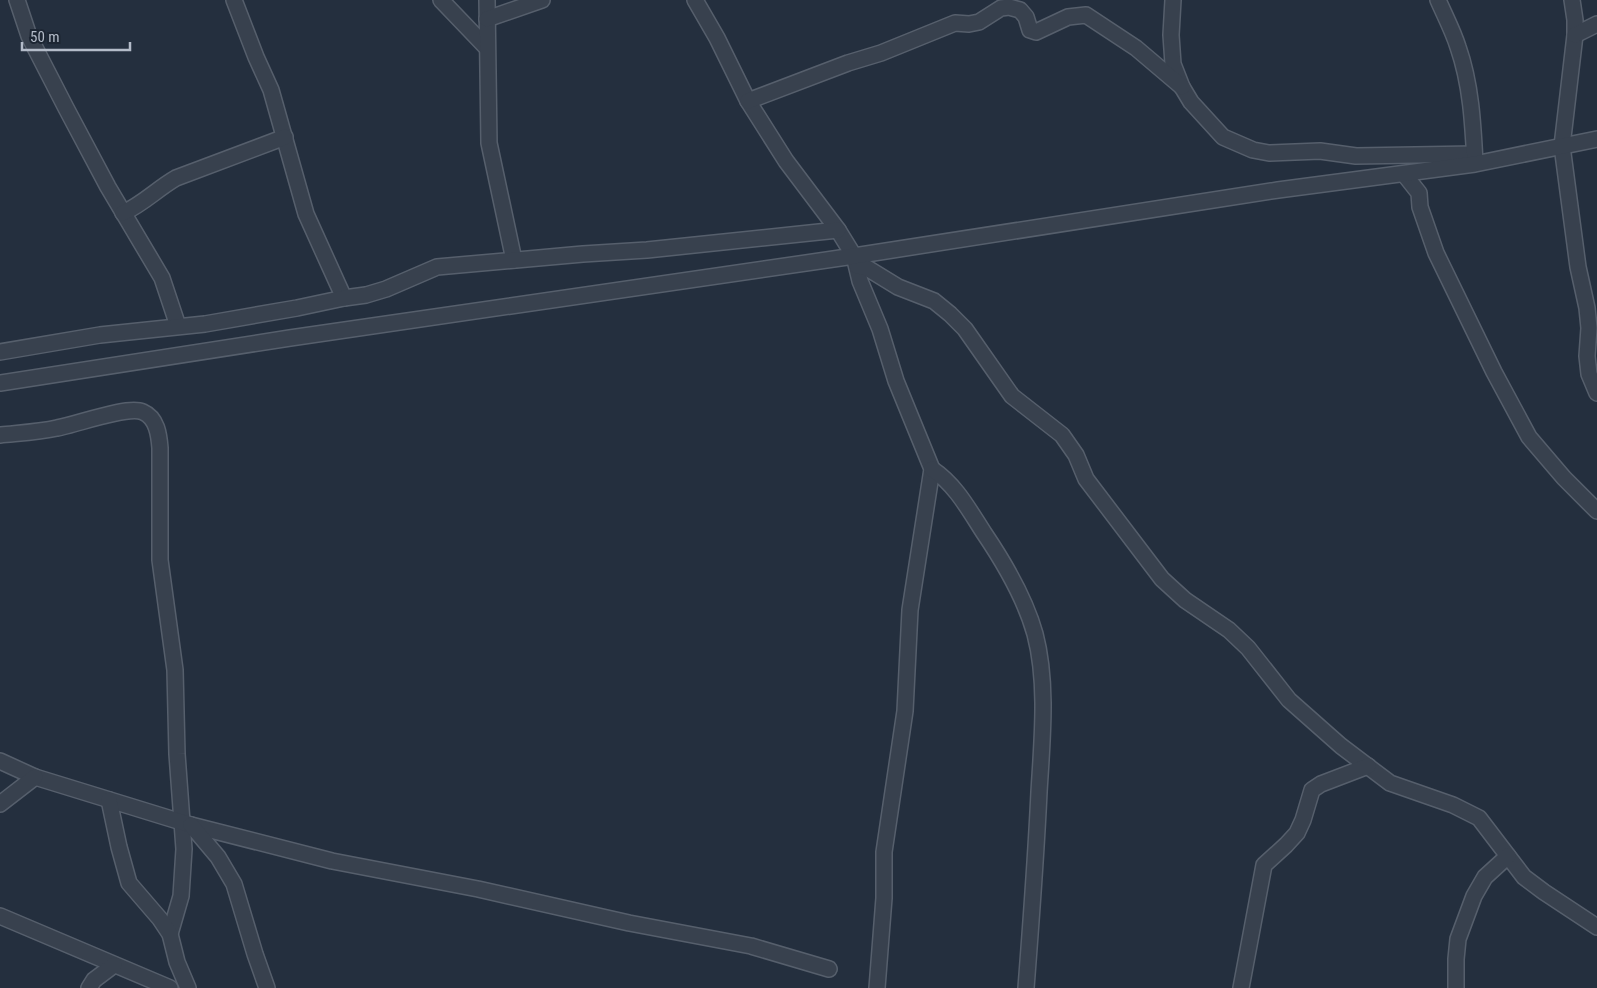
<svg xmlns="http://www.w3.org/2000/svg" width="1597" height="988" font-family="'Roboto Condensed',sans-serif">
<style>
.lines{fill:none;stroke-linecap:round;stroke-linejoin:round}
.minor-casing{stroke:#565f6c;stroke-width:18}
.minor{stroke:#38414e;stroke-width:15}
</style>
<rect width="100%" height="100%" fill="#242f3e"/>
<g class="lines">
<!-- minor casing -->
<g class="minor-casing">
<g id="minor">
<path d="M17 0 29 36 66 108 108 187 162 278 178 326"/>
<path d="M234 0 256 57 271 90 306 214 344 298"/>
<path d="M441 0 487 48"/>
<path d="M487 0 489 143 514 260"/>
<path d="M695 0 717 38 748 101 786 161 838 230 854 256 860 281 880 329 896 381 932 469 910 610 905 711 884 852V898L877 988"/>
<path d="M1173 0 1171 35 1173 64 1182 87 1191 102 1223 137 1253 150 1269 153 1320 151 1356 156 1474 154"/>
<path d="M1438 0C1445 16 1453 31 1458 47 1471 84 1473 124 1475 163"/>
<path d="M1572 0 1575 20V35L1562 146 1578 267 1587 308 1589 328 1587 356 1589 374 1597 393"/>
<path d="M487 19 542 0"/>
<path d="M1575 35 1597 24"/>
<path d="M748 101 848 63 881 53 955 23 969 24 979 22 1001 8 1009 7 1020 10 1026 17 1030 30 1036 32 1068 17 1086 15 1136 48 1182 87"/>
<path d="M1404 174 1419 193 1420 207 1436 253 1494 372 1529 437 1564 478 1597 511"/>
<path d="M123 213C143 204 157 189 176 178L285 137"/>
<path d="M857 266 867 268 898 287 934 301 950 314 965 329 1012 396 1062 435 1076 455 1086 479 1162 579 1185 600 1229 630 1248 648 1289 700 1341 746 1390 783 1453 805 1479 818 1524 877 1544 892 1597 927"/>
<path d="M0 352 100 335 205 324 297 308 344 298 366 295 386 289 437 267 583 254 647 250 838 230"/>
<path d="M0 383 290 338 854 256 1278 190 1475 164 1597 139"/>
<path d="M0 435C19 433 39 432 57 428 76 425 127 405 143 412 157 418 159 435 160 448V560L175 670 177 754 184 849 181 896 170 934"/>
<path d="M932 469C956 485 969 510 984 533 1005 564 1025 598 1035 634 1048 683 1042 741 1039 792 1036 857 1031 923 1026 988"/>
<path d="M0 761 35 777 191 825 332 861 478 889 629 923 751 946 829 969"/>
<path d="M109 800 119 847 129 883 160 919 170 934 177 962 188 988"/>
<path d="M0 804 35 777"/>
<path d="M191 825 218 857 234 884 255 954 267 988"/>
<path d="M0 916 170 988"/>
<path d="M89 988 94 980 114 965"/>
<path d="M1241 988 1264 865 1286 845 1297 833 1303 820 1312 790 1321 784 1368 766"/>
<path d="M1456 988V959L1458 939 1474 896 1485 877 1508 856"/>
</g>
</g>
<!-- minor -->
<use href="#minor" class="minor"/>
</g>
<!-- scale -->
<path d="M22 42v8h108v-8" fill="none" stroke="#b4bcc9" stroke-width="2.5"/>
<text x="30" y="42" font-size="15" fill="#b4bcc9" stroke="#1d2633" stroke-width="4" paint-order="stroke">50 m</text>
</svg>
